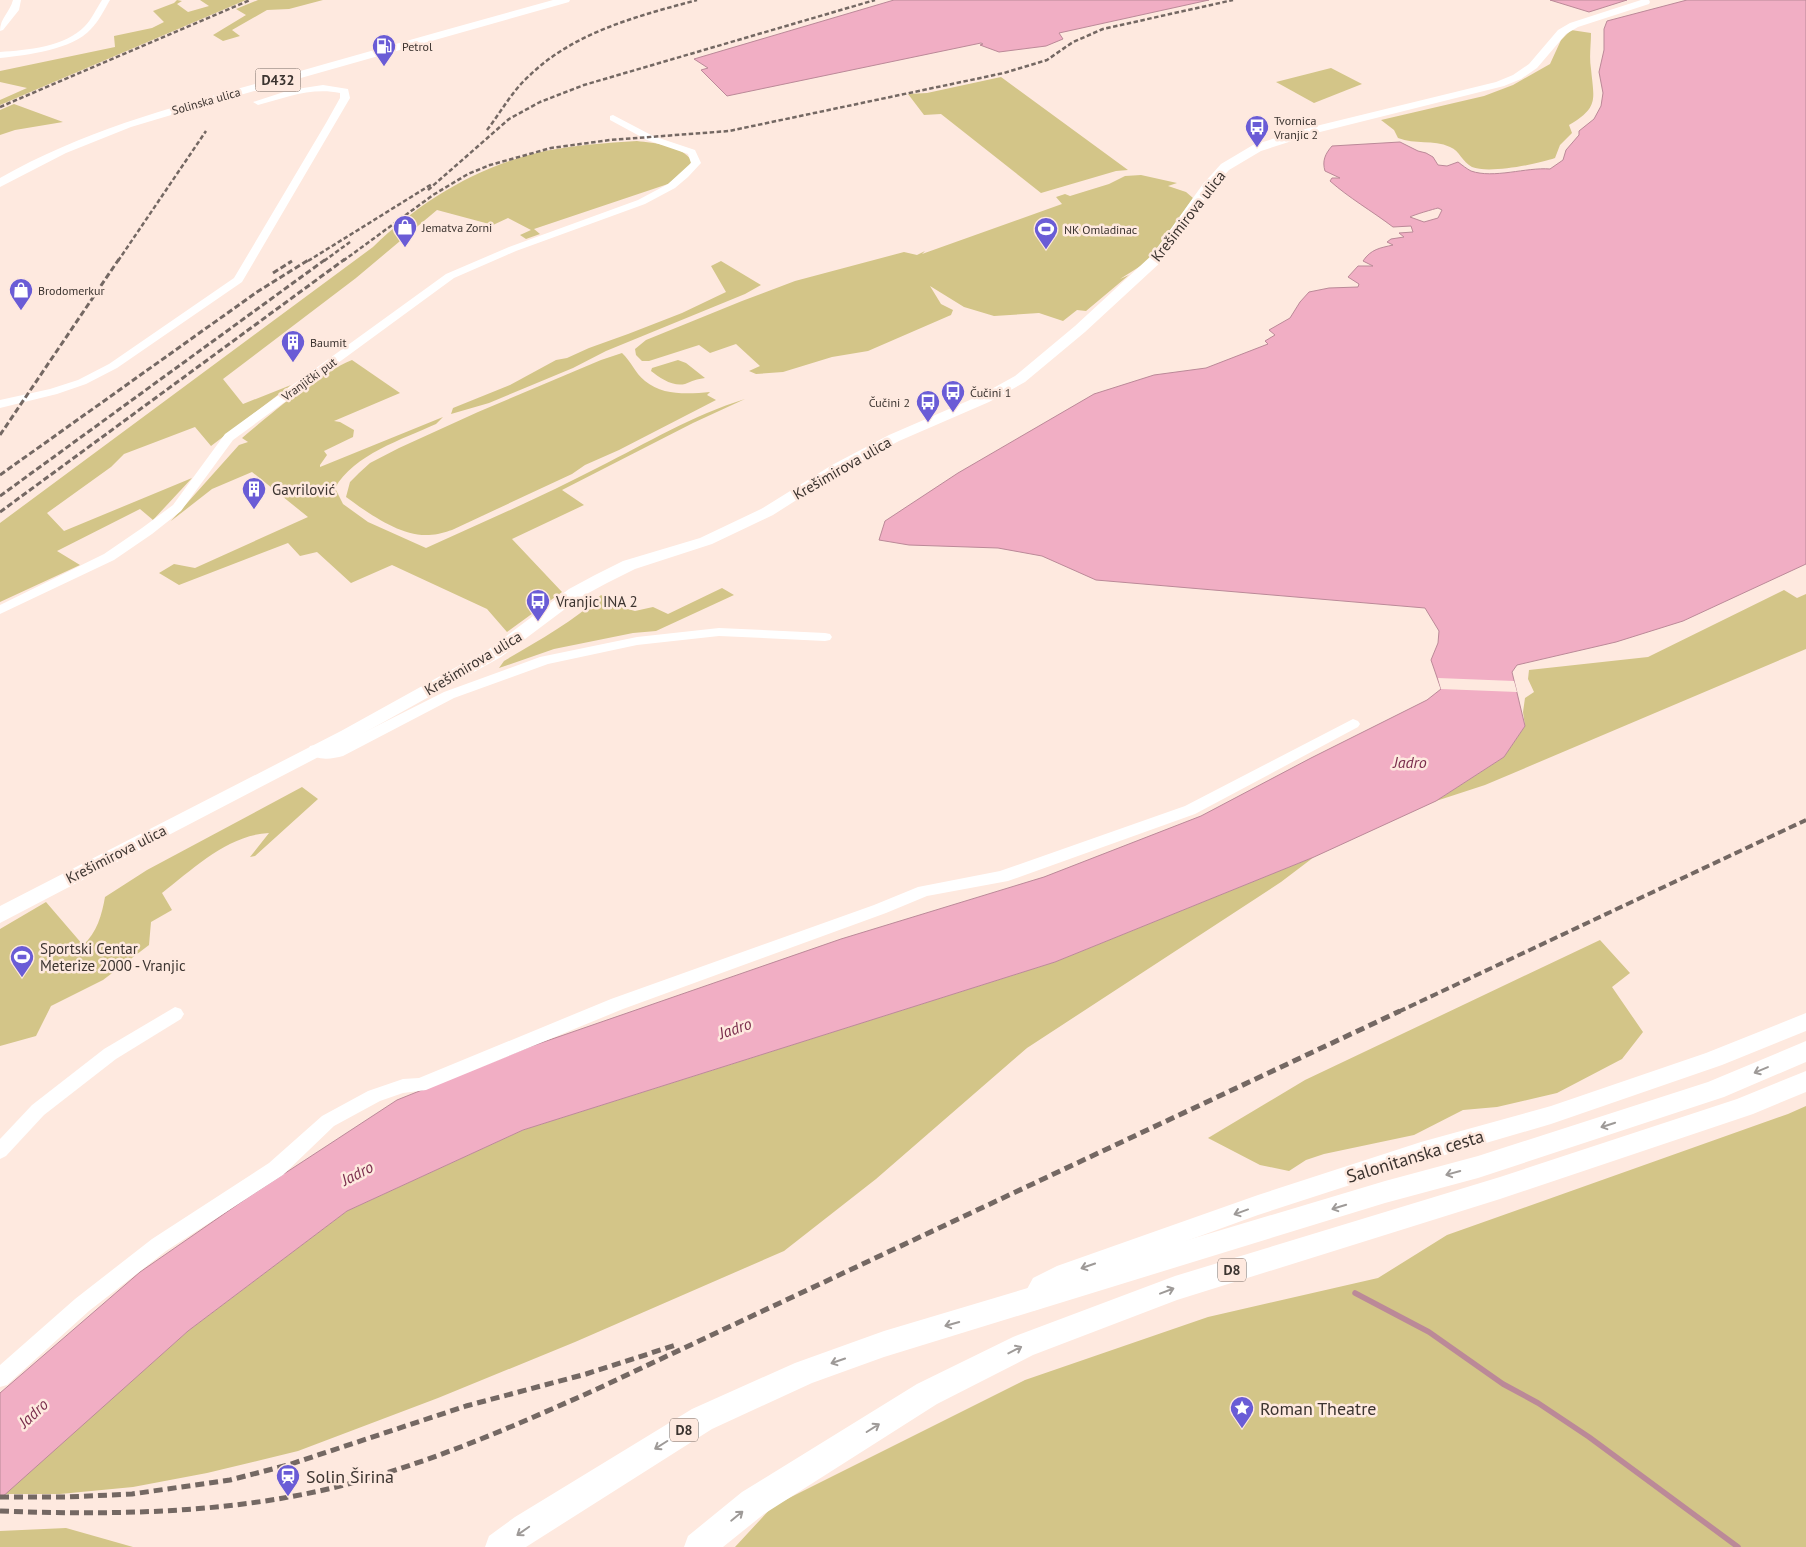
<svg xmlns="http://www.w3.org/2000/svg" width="1806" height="1547" font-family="'PT Sans',sans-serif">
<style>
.green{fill:#d3c588}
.water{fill:#f1aec4;stroke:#bb8998;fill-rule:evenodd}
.pier{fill:#fee9df}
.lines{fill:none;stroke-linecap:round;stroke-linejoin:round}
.stream{stroke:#bb8998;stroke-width:5.5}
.minor{fill:#fff;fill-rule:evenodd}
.major{fill:#fff;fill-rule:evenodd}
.highway{fill:#fff;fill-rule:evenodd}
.rail-far3{stroke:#746863;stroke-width:2.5;stroke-dasharray:4.5 2.5;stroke-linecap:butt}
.rail-far2{stroke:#746863;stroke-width:3;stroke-dasharray:6 3;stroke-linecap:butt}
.rail-far1{stroke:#746863;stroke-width:4;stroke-dasharray:8 4;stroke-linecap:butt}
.rail{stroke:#746863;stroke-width:5;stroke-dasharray:9 5;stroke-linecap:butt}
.oneway{stroke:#9e9a98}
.labels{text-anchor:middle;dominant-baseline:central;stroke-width:5;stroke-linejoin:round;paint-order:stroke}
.far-poi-label{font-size:12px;fill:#3c3430;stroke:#fee9df;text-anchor:start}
.far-street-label{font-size:12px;fill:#3c3430;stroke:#fee9df}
.shield{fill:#fee9df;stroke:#766a64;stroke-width:1}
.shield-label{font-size:14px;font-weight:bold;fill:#3c3430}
.street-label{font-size:15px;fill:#3c3430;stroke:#fee9df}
.poi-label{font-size:15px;fill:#3c3430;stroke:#fee9df;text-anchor:start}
.water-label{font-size:16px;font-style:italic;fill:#7b2e4d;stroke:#fee9df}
.near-street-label{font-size:18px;fill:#3c3430;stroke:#fee9df}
.near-poi-label{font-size:18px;fill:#3c3430;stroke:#fee9df;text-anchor:start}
</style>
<rect width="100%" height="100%" fill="#fee9df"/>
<!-- green -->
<g class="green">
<path d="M177 0 182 1 177 4 188 12 209 6 200 0H246L0 105V100L27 88 0 82V71L115 47 114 36 152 28 164 22 153 11 174 3Z"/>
<path d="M258 0H323L289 9 267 10 232 30 240 36 223 41 213 35 246 15 236 9Z"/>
<path d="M1571 30 1591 33C1591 45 1589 57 1591 69 1594 100 1599 107 1569 125L1572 133 1560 145 1555 158C1538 164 1489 174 1472 167 1462 162 1460 151 1450 147 1433 139 1415 145 1398 138L1394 130 1381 120 1484 96 1513 85 1550 64 1561 40Z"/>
<path d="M1331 68 1362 84 1314 103 1276 82Z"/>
<path d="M1001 77 1128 170 1116 171 1041 193 941 114 924 115 908 94 927 93Z"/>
<path d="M14 104 63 122 15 130 0 135V110Z"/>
<path d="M637 141C654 143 682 145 692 161L687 169 668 184 534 229 540 234 526 239 520 235 531 230 508 218 493 225 437 210 356 278 223 379 243 404 291 385 211 446 195 427 124 454 111 467 47 513 64 531 192 478 153 520 140 509 57 551 80 565 0 602V523L373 247C422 200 478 166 545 151 575 145 606 143 637 141Z"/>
<path d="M1141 175 1177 183 1168 186 1186 192 1193 198 1150 260 1120 279 1129 275 1086 311 1077 310 1063 321 1039 313 994 316 964 307 930 286 941 304 953 310 951 315 868 351 832 357 783 372 756 374 749 371 760 366 736 344 710 353 699 345 649 361H642L636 355 635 349 646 340 742 301 795 281 904 252 917 255 925 251 922 254 1062 204 1056 197 1065 194 1070 196 1109 184 1125 176Z"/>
<path d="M721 261 761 285 745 294 606 351 573 368 489 403 451 414 453 408 510 385 556 360 567 358 589 348 628 334 682 313 726 292 711 266Z"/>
<path d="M622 353C631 361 635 373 645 381 663 396 689 394 710 392L707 395 716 400 619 450 585 465 572 474 452 530C445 532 437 535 429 535 401 537 368 513 346 497L350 482 359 473 370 463 399 448 478 412 601 360Z"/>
<path d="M352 360 400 393 334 421 340 422 354 430 353 437 324 451 327 455 320 465V467L443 417 436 424C403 439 353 455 335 488L343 504 368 522 426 548C484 522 543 496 599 467 647 443 693 415 745 399L693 423 562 490 584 505 512 539 562 592 507 632 487 609 392 565 351 583 317 552 300 556 288 543 179 585 159 573 174 564 195 568 308 517 252 472 212 489 171 521 239 445 248 442 242 438C272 413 317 374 352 360Z"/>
<path d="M678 360 686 363 705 378C697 379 692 381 685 384 673 387 660 378 651 371L652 368Z"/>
<path d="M722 588 734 595 656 631 633 633 554 649 499 668 504 661C537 641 574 622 601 595L617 606 635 611 653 607 668 614Z"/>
<path d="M1784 590 1797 598 1806 594V649L1485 785 1436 801 1504 757 1525 726 1523 712 1525 698 1534 692 1528 679 1529 670 1648 657Z"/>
<path d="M302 787 318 799 255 856 250 857 269 833C228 835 194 868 162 893L172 910 151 922 149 945 103 980 51 1006 36 1036 0 1046V929L46 902 83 945C97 933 102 914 105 897L147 870Z"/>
<path d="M1314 857 1281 882 1027 1048 876 1179 784 1251 575 1342 438 1398 298 1451 207 1473 133 1487 60 1494H5L188 1331 347 1211 523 1130 1055 962Z"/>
<path d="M1600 940 1630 973 1612 987 1643 1032 1622 1059 1557 1093 1497 1107 1463 1110 1414 1135 1324 1154 1306 1160 1289 1171 1260 1165 1208 1138 1305 1080Z"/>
<path d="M1806 1106V1547H735L773 1506 1025 1380 1208 1317 1378 1278 1447 1235 1788 1114Z"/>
<path d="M66 1528 133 1547H0V1531Z"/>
</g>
<!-- water -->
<g class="water">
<path d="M894 0H1209L1059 33 1063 39 1046 46 999 52 980 45 983 44 981 43 727 96 701 70 708 68 694 59Z"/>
<path d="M1550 0H1627L1589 12Z"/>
<path d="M1687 0H1806V564L1683 621 1616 642 1517 665 1512 672 1525 726 1504 757 1436 801 1314 857 1055 962 523 1130 347 1211 188 1331 0 1499V1393L140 1272 247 1198 397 1100 529 1047 841 939 1044 877 1201 816 1311 758 1427 700 1441 689 1431 660 1438 643 1439 631 1425 608 1096 580 1042 556 998 548 909 545 879 540 885 521 958 473 1094 394 1154 375 1206 368 1268 344 1265 341 1275 335 1269 330 1290 318 1300 302 1309 292 1329 288 1358 287 1359 284 1348 277 1358 266H1373L1363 261C1371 249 1380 248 1393 245L1387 242 1391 239 1404 237 1399 233 1413 232 1411 226 1393 227C1372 211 1349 198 1330 181L1332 178H1340L1325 171C1322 161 1325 154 1332 146L1400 142 1418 151 1426 153 1433 157 1438 165 1447 166 1458 162C1462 165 1467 169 1471 171 1494 179 1526 167 1550 169L1563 160 1566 150 1579 135V131L1594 119 1601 106 1603 93 1599 72 1604 50V29L1607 21ZM1438 208 1442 210 1438 218 1424 222 1410 217C1413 215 1434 209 1438 208Z"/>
</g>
<!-- pier -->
<path class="pier" d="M1438 678 1514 681 1517 692 1441 689Z"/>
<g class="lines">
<!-- stream -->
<path class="stream" d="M1355 1293 1429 1332 1503 1384 1538 1403 1589 1437 1738 1547"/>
<!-- minor -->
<g class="minor">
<path d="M13 0H21L19 10 3 30 0 31C0 18 10 12 13 0Z"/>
<path d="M102 0H110C104 10 99 21 91 29 72 50 27 55 0 58V52C27 50 65 47 85 26 92 19 96 9 102 0Z"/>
<path d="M323 85 348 89 350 98 242 282 117 368 86 384 57 394 0 408V400L50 389 78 380 109 364 234 278 326 123 340 98V93C311 87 285 98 258 105L253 102 290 90Z"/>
<path d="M613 115 653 136 695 150 701 163 688 177 675 188 645 204 516 251 454 278 233 440 181 511 152 534 114 560 0 614V605L104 554 142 528 173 505 225 434 446 274 509 247 638 200 668 184 691 163 688 154 647 140 610 120V116Z"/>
<path d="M719 628 825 633 830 634 832 637 830 640 825 641 719 636 637 645 548 664 454 698 343 756C332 759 315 762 308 750L310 746C318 744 326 749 335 747L444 692 540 657 637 637Z"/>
<path d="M1353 719 1358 721 1360 724 1358 727 1195 814 1008 881 927 896 886 913 623 1009 426 1090 403 1093 380 1101 334 1126 283 1175 166 1251 89 1311 7 1385 0 1387V1365L75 1299 152 1239 269 1163 322 1116 368 1091 403 1079 419 1078 611 999 874 905 918 887 1000 871 1185 806Z"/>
<path d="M175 1007 181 1009 184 1014 181 1019 116 1059 44 1115 6 1156 0 1159V1139L32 1105 104 1049Z"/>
</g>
<!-- major -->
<g class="major">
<path d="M553 0H570L569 2 198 107 131 127 66 153 0 187V178C82 131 172 107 262 82 359 54 456 27 553 0Z"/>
<path d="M1641 0H1649L1650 2 1649 4 1578 27 1566 34 1537 68 1521 79 1504 86 1320 132 1261 151 1229 170 1211 190 1162 261 1085 332 1025 382 989 402 899 441 842 471 773 515 712 544 635 569 607 583 581 597 501 657 353 739 0 923V906L341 731 489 649 569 589 595 575 623 561 700 538 761 509 832 465 889 435 979 396 1015 376 1075 326 1152 255 1203 184 1221 164 1253 145 1312 127 1496 82 1513 75 1529 64 1558 30 1570 23Z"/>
<path d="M1806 1013V1031L1722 1065 1551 1124 1421 1162 1258 1215 1065 1285 1051 1294 1042 1308 1033 1311 1024 1308 1021 1300 1033 1278 1057 1266 1258 1195 1421 1142 1551 1106 1706 1053Z"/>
</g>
<!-- highway -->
<g class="highway">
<path d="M1806 1041V1062L1724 1097 1478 1178 1385 1203 884 1357 812 1383 712 1429 526 1547H485L489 1536 515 1517 692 1409 795 1363 884 1331 1385 1181 1478 1156 1708 1082Z"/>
<path d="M1806 1071V1092L1753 1114 1500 1199 1177 1300 1033 1355 937 1404 764 1514 723 1547H684L688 1536 742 1492 917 1384 1013 1337 1175 1276 1500 1177 1737 1099Z"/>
</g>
<!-- rail-far3 -->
<g class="rail-far3">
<path d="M0 107 250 0"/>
<path d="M487 130C501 112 512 91 529 76 574 32 638 16 697 0"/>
<path d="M428 190 509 119 540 102 584 85 875 0"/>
<path d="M118 261 206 131"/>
<path d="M308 261 432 184"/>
<path d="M324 261 350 242"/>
<path d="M343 261 433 195 468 174 490 165 551 148 610 140 729 131 1004 73 1047 60 1073 42 1103 29 1233 0"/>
</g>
<!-- rail-far2 -->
<g class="rail-far2">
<path d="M273 273 292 261"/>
<path d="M0 435 119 259"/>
<path d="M0 475 257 292 310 259"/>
<path d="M0 496 326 259"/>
<path d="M0 512 345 259"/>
</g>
<!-- rail-far1 -->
<path class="rail-far1" d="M1398 1012 1806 820"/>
<!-- rail -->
<g class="rail">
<path d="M0 1497H66L132 1494 230 1480 288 1465 466 1406 586 1374 676 1345"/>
<path d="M0 1511C110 1515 220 1514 328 1489 421 1467 510 1428 597 1389L1400 1011"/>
</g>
</g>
<!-- one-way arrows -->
<defs><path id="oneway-shaft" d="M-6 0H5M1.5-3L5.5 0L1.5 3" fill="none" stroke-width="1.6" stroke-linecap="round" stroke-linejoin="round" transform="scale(1.25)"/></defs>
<g class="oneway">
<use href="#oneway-shaft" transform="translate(1761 1070) rotate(157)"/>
<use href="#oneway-shaft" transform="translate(1608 1125) rotate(162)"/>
<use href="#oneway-shaft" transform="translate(1453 1173) rotate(165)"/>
<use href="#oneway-shaft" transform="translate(1339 1207) rotate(163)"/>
<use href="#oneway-shaft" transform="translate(1241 1212) rotate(160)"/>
<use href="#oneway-shaft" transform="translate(1088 1266) rotate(161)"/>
<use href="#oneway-shaft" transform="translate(1167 1291) rotate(-21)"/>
<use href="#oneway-shaft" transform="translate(952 1324) rotate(164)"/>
<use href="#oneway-shaft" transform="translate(1015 1350) rotate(-27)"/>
<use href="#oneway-shaft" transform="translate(838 1361) rotate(161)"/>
<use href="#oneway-shaft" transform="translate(873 1428) rotate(-32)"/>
<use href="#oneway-shaft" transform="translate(661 1445) rotate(148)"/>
<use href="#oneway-shaft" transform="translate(737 1516) rotate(-39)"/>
<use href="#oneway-shaft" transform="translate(523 1531) rotate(145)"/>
</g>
<!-- icons -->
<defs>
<g id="fuel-pin" transform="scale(1.25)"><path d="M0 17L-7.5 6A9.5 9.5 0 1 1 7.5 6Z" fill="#6a5cd6" stroke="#fee9df"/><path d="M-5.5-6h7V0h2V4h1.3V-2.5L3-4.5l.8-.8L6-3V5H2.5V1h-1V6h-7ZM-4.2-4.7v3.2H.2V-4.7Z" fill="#fff"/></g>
<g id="bus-pin" transform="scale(1.25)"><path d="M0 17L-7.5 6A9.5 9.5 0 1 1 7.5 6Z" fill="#6a5cd6" stroke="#fee9df"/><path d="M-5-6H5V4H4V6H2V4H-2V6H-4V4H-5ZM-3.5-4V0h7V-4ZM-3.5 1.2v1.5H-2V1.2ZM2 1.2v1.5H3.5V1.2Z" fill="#fff"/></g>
<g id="shop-pin" transform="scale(1.25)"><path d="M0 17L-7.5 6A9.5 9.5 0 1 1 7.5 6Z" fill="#6a5cd6" stroke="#fee9df"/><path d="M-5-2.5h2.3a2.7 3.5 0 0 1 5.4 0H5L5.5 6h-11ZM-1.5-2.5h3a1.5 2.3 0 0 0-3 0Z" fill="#fff"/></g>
<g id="stadium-pin" transform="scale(1.25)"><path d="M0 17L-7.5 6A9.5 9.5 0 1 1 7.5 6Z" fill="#6a5cd6" stroke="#fee9df"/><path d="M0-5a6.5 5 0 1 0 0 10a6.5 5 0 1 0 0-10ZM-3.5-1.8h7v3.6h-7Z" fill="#fff"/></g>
<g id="building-pin" transform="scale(1.25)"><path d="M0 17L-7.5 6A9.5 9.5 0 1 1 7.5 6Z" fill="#6a5cd6" stroke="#fee9df"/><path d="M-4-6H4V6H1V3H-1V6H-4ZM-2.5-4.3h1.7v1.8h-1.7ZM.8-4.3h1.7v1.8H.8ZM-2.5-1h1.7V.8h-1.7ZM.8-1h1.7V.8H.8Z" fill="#fff"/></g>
<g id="sight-pin" transform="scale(1.25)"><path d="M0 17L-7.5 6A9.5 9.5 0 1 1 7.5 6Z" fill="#6a5cd6" stroke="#fee9df"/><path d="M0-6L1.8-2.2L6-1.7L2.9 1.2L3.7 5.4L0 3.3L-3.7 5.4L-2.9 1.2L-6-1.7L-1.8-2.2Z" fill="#fff"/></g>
<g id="station-pin" transform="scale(1.25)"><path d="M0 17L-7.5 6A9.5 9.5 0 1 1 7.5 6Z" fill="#6a5cd6" stroke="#fee9df"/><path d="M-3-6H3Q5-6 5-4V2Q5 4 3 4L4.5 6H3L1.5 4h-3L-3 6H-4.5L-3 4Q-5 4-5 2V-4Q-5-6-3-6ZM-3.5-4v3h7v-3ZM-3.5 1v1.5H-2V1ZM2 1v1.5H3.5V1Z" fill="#fff"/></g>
</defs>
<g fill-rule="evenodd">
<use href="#fuel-pin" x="384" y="46"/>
<use href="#bus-pin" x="1257" y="127"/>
<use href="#shop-pin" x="405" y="227"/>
<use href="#stadium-pin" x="1046" y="229"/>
<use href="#shop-pin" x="21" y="290"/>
<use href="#building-pin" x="293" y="342"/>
<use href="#bus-pin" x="953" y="392"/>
<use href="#bus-pin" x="928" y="402"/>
<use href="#building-pin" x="254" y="489"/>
<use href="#bus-pin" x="538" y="601"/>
<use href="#stadium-pin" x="22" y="957"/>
<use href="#sight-pin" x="1242" y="1408"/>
<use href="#station-pin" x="288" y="1476"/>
</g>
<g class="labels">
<!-- far-poi labels -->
<g class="far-poi-label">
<text x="402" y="46">Petrol</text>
<text x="1274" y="120">Tvornica<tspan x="1274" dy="14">Vranjic 2</tspan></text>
<text x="422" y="227">Jematva Zorni</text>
<text x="1064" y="229">NK Omladinac</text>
<text x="38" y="290">Brodomerkur</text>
<text x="310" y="342">Baumit</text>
<text x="970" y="392">Čučini 1</text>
<text x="910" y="402" text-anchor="end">Čučini 2</text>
</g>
<!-- far-street labels -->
<g class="far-street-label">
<text transform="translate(206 101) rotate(-16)">Solinska ulica</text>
<text transform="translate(309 379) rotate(-36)">Vranjički put</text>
</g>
<!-- shield labels -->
<g class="shield">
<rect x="255.5" y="68.5" width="45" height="23" rx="4"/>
<rect x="1218" y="1258.5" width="28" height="23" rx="4"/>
<rect x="670" y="1418.5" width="28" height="23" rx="4"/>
</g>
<g class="shield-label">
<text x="278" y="80">D432</text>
<text x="1232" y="1270">D8</text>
<text x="684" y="1430">D8</text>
</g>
<!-- street labels -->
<g class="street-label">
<text transform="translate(1188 216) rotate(-52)">Krešimirova ulica</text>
<text transform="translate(842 468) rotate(-30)">Krešimirova ulica</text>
<text transform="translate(473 663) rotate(-31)">Krešimirova ulica</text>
<text transform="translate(116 854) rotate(-27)">Krešimirova ulica</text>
</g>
<!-- poi labels -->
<g class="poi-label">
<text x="272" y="489">Gavrilović</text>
<text x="556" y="601">Vranjic INA 2</text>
<text x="40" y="948">Sportski Centar<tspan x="40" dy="17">Meterize 2000 - Vranjic</tspan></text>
</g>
<!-- water labels -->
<g class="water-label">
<text x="1410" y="762">Jadro</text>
<text transform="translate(735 1028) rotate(-19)">Jadro</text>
<text transform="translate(357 1173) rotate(-27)">Jadro</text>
<text transform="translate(33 1413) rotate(-43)">Jadro</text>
</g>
<!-- near-street labels -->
<g class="near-street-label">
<text transform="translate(1415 1156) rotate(-17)">Salonitanska cesta</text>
</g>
<!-- near-poi labels -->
<g class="near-poi-label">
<text x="1260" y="1408">Roman Theatre</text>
<text x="306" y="1476">Solin Širina</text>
</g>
</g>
</svg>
